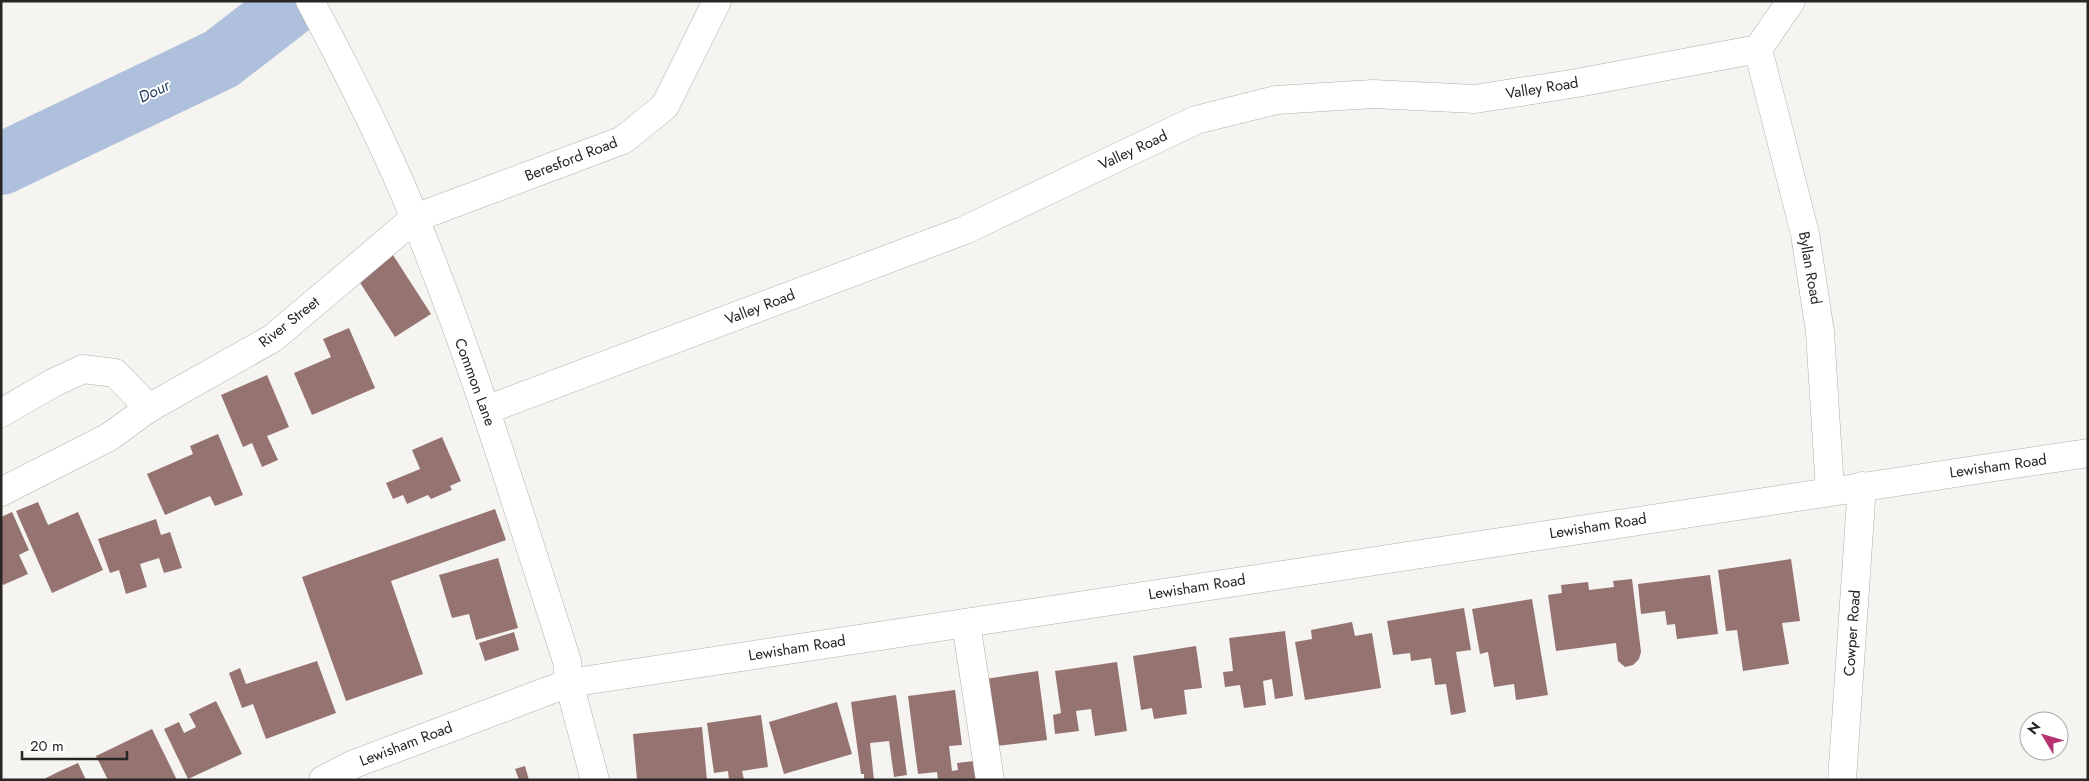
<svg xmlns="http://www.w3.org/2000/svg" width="2089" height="781" font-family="Jost,sans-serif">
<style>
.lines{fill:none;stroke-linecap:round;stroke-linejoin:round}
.river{stroke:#aec0db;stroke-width:62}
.building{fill:#957371}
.minor-casing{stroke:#b1afac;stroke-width:29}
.minor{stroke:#fff;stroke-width:28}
.labels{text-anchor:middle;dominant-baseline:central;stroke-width:4;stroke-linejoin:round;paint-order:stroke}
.street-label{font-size:15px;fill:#272625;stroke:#fff}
.water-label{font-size:16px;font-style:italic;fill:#274066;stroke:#fff}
</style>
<rect width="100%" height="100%" fill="#f6f4f1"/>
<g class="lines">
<!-- river -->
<path class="river" d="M1 164 221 59 296 1"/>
</g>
<!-- building -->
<g class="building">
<path d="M393 255 431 314 395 337 357 278Z"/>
<path d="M349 328 375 388 312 415 294 373 331 357 323 339Z"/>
<path d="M267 375 289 427 267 436 278 460 262 467 252 443 243 447 221 395Z"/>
<path d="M218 434 243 495 215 506 210 496 165 515 147 474 193 454 190 446Z"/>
<path d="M442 437 461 481 450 486 452 490 431 499 428 495 407 504 403 495 393 499 386 483 420 469 412 450Z"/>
<path d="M38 502 48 525 78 512 103 570 52 593 16 511Z"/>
<path d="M495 509 506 540 391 581 423 674 346 701 302 577Z"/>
<path d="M12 512 29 550 19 555 28 574 3 585 1 581V517Z"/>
<path d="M156 519 161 535 170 532 182 568 164 573 159 558 140 564 147 587 126 594 119 570 110 573 98 539Z"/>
<path d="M498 558 518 628 476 640 469 614 452 618 439 575Z"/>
<path d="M1791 559 1800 621 1782 623 1789 664 1743 671 1737 630 1726 631 1718 570Z"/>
<path d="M1710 575 1718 634 1677 639 1675 624 1667 625 1665 611 1641 614 1638 584Z"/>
<path d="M1632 579 1641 652 1639 659 1633 665 1625 667 1618 661 1616 643 1556 651 1548 595 1562 593 1561 585 1588 582 1589 590 1614 587 1613 581Z"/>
<path d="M1532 599 1548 695 1516 700 1514 684 1494 687 1488 652 1480 654 1472 609Z"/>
<path d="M1464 608 1471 650 1456 652 1466 712 1451 715 1446 684 1435 685 1431 658 1411 661 1410 653 1393 655 1387 621Z"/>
<path d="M1352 622 1355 636 1372 633 1381 688 1305 700 1295 642 1312 639 1311 630Z"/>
<path d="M1285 631 1293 696 1275 699 1272 679 1263 681 1266 705 1244 708 1240 685 1225 687 1223 672 1233 671 1229 638Z"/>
<path d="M514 632 519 650 485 661 479 643Z"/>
<path d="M1196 646 1202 688 1184 690 1187 714 1154 719 1152 708 1141 710 1133 656Z"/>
<path d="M317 661 336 713 266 739 253 704 242 708 229 673 240 668 246 684Z"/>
<path d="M1117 662 1127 731 1095 736 1091 709 1076 711 1079 731 1055 734 1053 715 1061 713 1055 671Z"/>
<path d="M1038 671 1047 740 988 747 979 680Z"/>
<path d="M955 690 962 745 949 746 952 771 958 770 957 763 974 761 976 780H938L937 772 918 774 908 696Z"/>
<path d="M896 695 907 775 894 777 889 741 870 743 874 780H864V774H861L851 702Z"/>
<path d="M216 701 242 754 188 779 164 729 179 722 184 733 196 727 189 714Z"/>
<path d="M837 702 852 754 784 774 769 722Z"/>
<path d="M761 715 768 767 742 771 744 780H729L728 771 714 773 707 723Z"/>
<path d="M702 727 707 780H637L633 734Z"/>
<path d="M152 729 177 780H108L96 756Z"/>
<path d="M78 763 86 780H42L60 771Z"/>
<path d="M525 766 529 780H519L515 769Z"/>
</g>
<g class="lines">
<!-- minor casing -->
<g class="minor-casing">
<g id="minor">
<path d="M310 1C348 72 385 144 415 219 474 363 519 513 567 661L569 683 595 780"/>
<path d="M1758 49 1805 234 1820 332 1830 491"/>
<path d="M486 410 965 230 1196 120 1276 100 1373 94 1475 99 1577 83 1758 49 1791 1"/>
<path d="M1 413 53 383 83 369 115 373 149 408"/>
<path d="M1 492 109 437 149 408 273 338 415 218 623 140 665 106 717 1"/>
<path d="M966 623 990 780"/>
<path d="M323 780 354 764 569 683 2088 453"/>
<path d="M1842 780 1862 486"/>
</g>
</g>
<!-- minor -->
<use href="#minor" class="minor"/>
</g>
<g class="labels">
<!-- street labels -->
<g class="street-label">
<text transform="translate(1542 88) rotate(-9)">Valley Road</text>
<text transform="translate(1133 150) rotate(-25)">Valley Road</text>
<text transform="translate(571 159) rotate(-21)">Beresford Road</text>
<text transform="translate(1810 268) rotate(80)">Byllan Road</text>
<text transform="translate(760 307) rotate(-21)">Valley Road</text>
<text transform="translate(289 322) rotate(-38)">River Street</text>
<text transform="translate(475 382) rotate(70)">Common Lane</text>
<text transform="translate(1998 466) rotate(-8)">Lewisham Road</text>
<text transform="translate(1598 526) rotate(-9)">Lewisham Road</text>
<text transform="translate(1197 587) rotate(-9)">Lewisham Road</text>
<text transform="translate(1852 633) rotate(-86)">Cowper Road</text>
<text transform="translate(797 648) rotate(-9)">Lewisham Road</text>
<text transform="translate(406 744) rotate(-21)">Lewisham Road</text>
</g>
<!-- water labels -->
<g class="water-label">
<text transform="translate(154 91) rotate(-26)">Dour</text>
</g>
</g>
<!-- border -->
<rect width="2089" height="781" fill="none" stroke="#272625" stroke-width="5"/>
<!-- north arrow -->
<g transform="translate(2044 736) rotate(308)"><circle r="24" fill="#ffffff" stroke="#a9a8a8"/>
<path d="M0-4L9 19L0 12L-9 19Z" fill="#b83171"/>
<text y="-8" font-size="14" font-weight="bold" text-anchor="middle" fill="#272625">N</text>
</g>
<!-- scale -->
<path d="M22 751v8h105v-8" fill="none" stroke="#272625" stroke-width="2.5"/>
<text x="30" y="751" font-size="15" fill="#272625" stroke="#ffffff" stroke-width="4" paint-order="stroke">20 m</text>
</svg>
